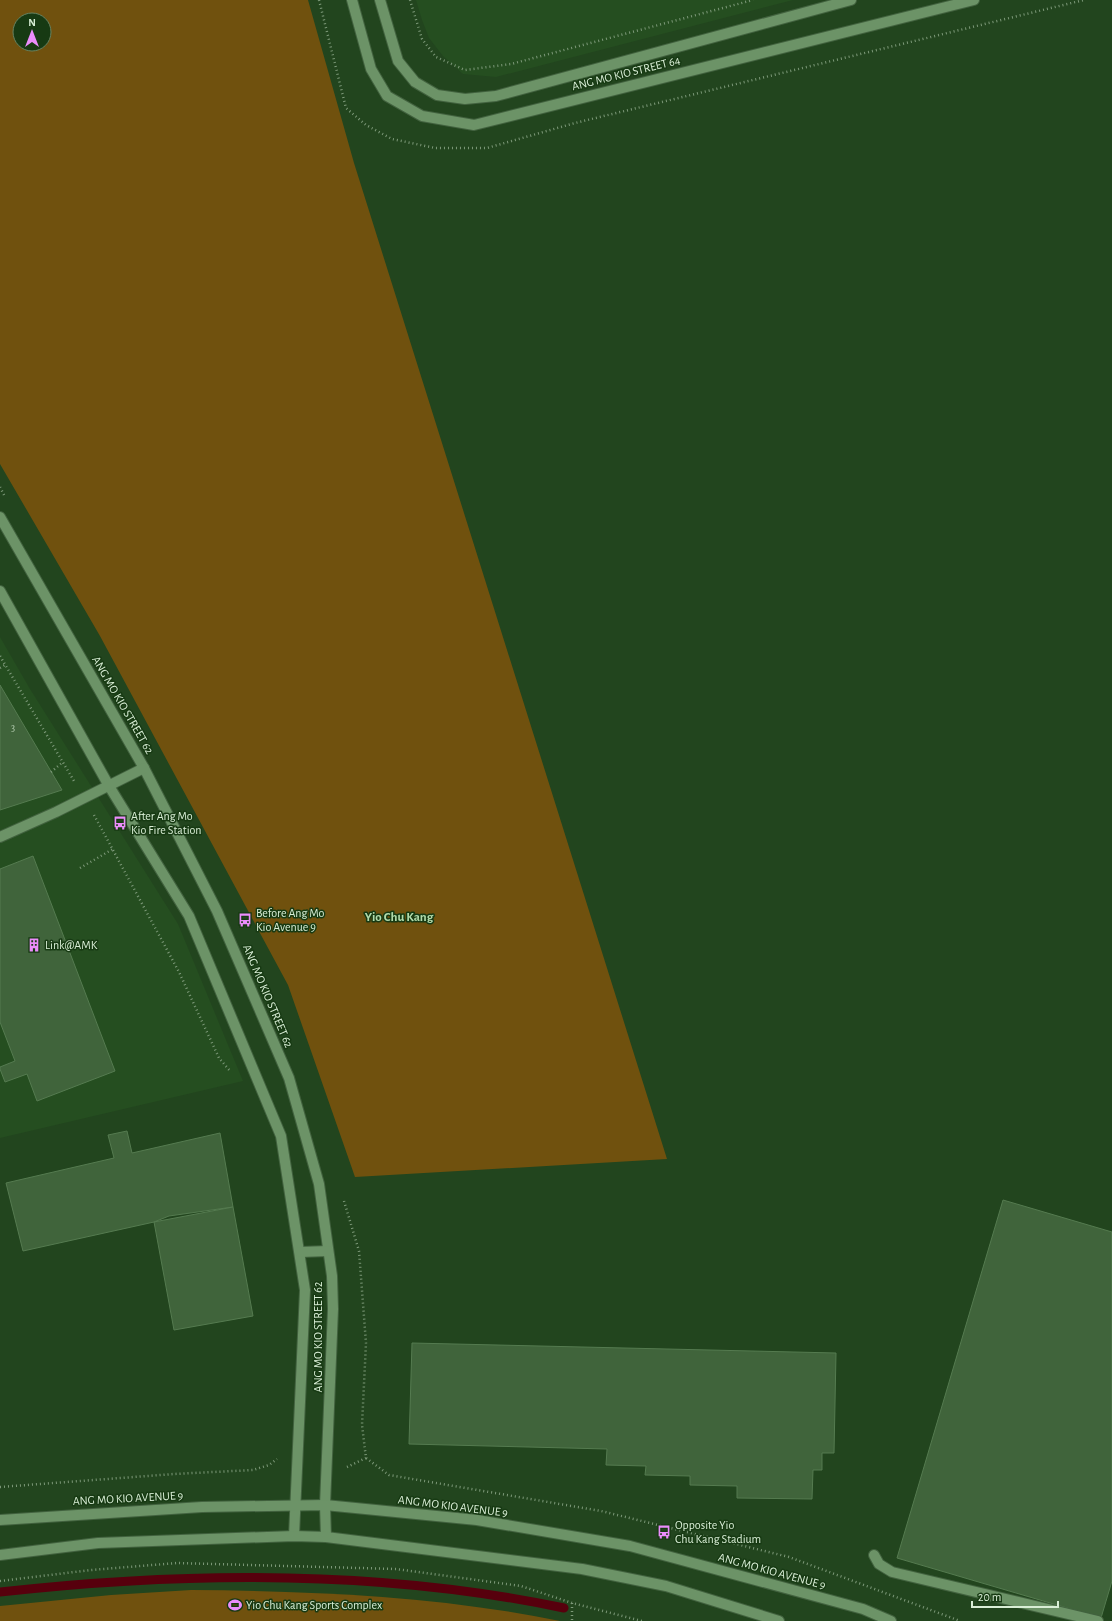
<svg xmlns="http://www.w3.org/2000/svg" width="1112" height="1621" font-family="'Alegreya Sans',sans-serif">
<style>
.built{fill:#254e20}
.green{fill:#70510e;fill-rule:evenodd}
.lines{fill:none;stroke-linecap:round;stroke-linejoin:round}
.stream{stroke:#57000d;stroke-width:9}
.building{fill:#40643b;stroke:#557b50}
.minor-casing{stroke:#42623f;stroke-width:12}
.path{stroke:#7d9979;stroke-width:2.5;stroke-dasharray:1 3;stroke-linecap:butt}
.minor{stroke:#6c9367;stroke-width:10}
.labels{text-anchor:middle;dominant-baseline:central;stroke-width:3;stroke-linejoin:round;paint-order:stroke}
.number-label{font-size:10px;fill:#b3ccaf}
.street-label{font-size:12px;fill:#d9eed6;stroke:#173a13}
.poi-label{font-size:12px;fill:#d9eed6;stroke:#173a13;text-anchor:start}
.neighbourhood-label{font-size:13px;font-weight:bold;fill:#b1daab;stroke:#173a13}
</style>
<rect width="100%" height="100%" fill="#22451e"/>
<!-- built -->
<g class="built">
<path d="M416 0H793L496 77 463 74 443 56 429 38 422 20Z"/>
<path d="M0 637 30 689 178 924 243 1081 0 1138Z"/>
</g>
<!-- green -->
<g class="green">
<path d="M0 0H308L354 163 667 1159 355 1177 288 985 100 636 0 464ZM20 20H44V44H20Z"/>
<path d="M191 1590C315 1591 438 1596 560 1621H0V1606L111 1595Z"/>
</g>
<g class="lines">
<!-- stream -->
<path class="stream" d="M0 1592C187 1571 379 1569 564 1608"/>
</g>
<!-- building -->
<g class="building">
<path d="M0 685 62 790 0 810Z"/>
<path d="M33 856 115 1071 37 1101 27 1074 5 1082 0 1069V1067L15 1061 0 1022V869Z"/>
<path d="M127 1131 132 1153 220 1133 233 1207 169 1216 154 1222 23 1251 6 1183 114 1158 108 1135Z"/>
<path d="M1003 1200 1112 1232V1581L1101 1618 897 1558Z"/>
<path d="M233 1207 253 1316 174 1330 154 1222Z"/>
<path d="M412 1343 836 1353 834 1453H822V1470H813L812 1499 737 1498V1486L690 1485V1476L645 1475 646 1466 606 1465 607 1449 409 1444Z"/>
</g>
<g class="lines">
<!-- minor casing -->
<g class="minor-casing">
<g id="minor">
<path d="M352 0 371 69 387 96 422 116 474 125 974 0"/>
<path d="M380 0 398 61 415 82 437 95 465 99 496 96 851 0"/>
<path d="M0 517 144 768 217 911 289 1078 319 1184 332 1276 333 1309 325 1505 326 1537"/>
<path d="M0 591 109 786 189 916 281 1136 305 1290 294 1536"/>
<path d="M0 837 56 812 144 768"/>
<path d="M300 1252 328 1251"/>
<path d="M0 1520 202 1507 325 1505 477 1520 630 1546 863 1609 891 1621"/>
<path d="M0 1555 98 1543 294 1536 326 1537 582 1569 666 1586 779 1621"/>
<path d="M874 1555 879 1564 892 1572 1098 1621"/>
</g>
</g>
<!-- path -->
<g class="path">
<path d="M319 0 346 108 366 125 392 139 435 148H487L575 123 1084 0"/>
<path d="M410 0 422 39 436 57 465 70 511 64 753 0"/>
<path d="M0 487 5 497"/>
<path d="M0 656 74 781"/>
<path d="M0 668 5 665"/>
<path d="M51 772 63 762"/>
<path d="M94 815 179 972 219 1058 230 1071"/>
<path d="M80 868 113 849"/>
<path d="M344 1201 359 1251 366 1343 362 1425 366 1458 389 1475 601 1511 789 1557 960 1621"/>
<path d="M347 1467 366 1458"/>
<path d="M0 1487 174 1474 253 1470 269 1465 277 1459"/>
<path d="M0 1581 91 1570 177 1563 396 1569 521 1586 572 1603 642 1621"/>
<path d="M572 1603V1621"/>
</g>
<!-- minor -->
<use href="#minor" class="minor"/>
</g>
<!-- icons -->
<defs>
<g id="bus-bare" transform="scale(1.08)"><path d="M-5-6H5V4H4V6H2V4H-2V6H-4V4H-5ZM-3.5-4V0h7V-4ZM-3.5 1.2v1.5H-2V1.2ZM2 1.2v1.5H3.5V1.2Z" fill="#eb8dfb" stroke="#173a13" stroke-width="2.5" paint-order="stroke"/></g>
<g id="building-bare" transform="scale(1.08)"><path d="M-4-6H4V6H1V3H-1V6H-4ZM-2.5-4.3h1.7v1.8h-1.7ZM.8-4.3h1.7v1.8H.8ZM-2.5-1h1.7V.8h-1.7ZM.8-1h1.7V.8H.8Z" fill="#eb8dfb" stroke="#173a13" stroke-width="2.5" paint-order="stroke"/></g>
<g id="stadium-bare" transform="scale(1.08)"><path d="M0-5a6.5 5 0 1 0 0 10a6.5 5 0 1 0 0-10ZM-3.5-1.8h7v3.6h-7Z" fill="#eb8dfb" stroke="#173a13" stroke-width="2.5" paint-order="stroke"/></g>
</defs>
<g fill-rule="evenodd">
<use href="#bus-bare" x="120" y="823"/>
<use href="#bus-bare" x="245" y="920"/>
<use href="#building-bare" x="34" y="945"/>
<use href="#bus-bare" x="664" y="1532"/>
<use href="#stadium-bare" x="235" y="1605"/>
</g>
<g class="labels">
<!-- number labels -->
<g class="number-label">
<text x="13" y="728">3</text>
</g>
<!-- street labels -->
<g class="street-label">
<text transform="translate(626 73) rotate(-14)">ANG MO KIO STREET 64</text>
<text transform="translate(123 705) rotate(60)">ANG MO KIO STREET 62</text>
<text transform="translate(268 996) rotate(67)">ANG MO KIO STREET 62</text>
<text transform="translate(318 1337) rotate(-90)">ANG MO KIO STREET 62</text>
<text transform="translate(128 1498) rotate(-3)">ANG MO KIO AVENUE 9</text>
<text transform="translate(453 1506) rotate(7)">ANG MO KIO AVENUE 9</text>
<text transform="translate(772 1571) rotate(15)">ANG MO KIO AVENUE 9</text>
</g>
<!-- poi labels -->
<g class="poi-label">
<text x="131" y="816">After Ang Mo<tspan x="131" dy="14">Kio Fire Station</tspan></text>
<text x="256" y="913">Before Ang Mo<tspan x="256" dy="14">Kio Avenue 9</tspan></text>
<text x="45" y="945">Link@AMK</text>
<text x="675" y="1525">Opposite Yio<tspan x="675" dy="14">Chu Kang Stadium</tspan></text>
<text x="246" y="1605">Yio Chu Kang Sports Complex</text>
</g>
<!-- neighbourhood labels -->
<g class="neighbourhood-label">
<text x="399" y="917">Yio Chu Kang</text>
</g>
</g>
<!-- north arrow -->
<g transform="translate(32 32)"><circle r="19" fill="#173a13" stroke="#658261"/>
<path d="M0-3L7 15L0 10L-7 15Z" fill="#eb8dfb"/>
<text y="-6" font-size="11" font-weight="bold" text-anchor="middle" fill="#d9eed6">N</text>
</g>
<!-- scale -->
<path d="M972 1601v6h86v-6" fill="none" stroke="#d9eed6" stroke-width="2"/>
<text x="978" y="1601" font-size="12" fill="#d9eed6" stroke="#173a13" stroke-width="3" paint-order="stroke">20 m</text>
</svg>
